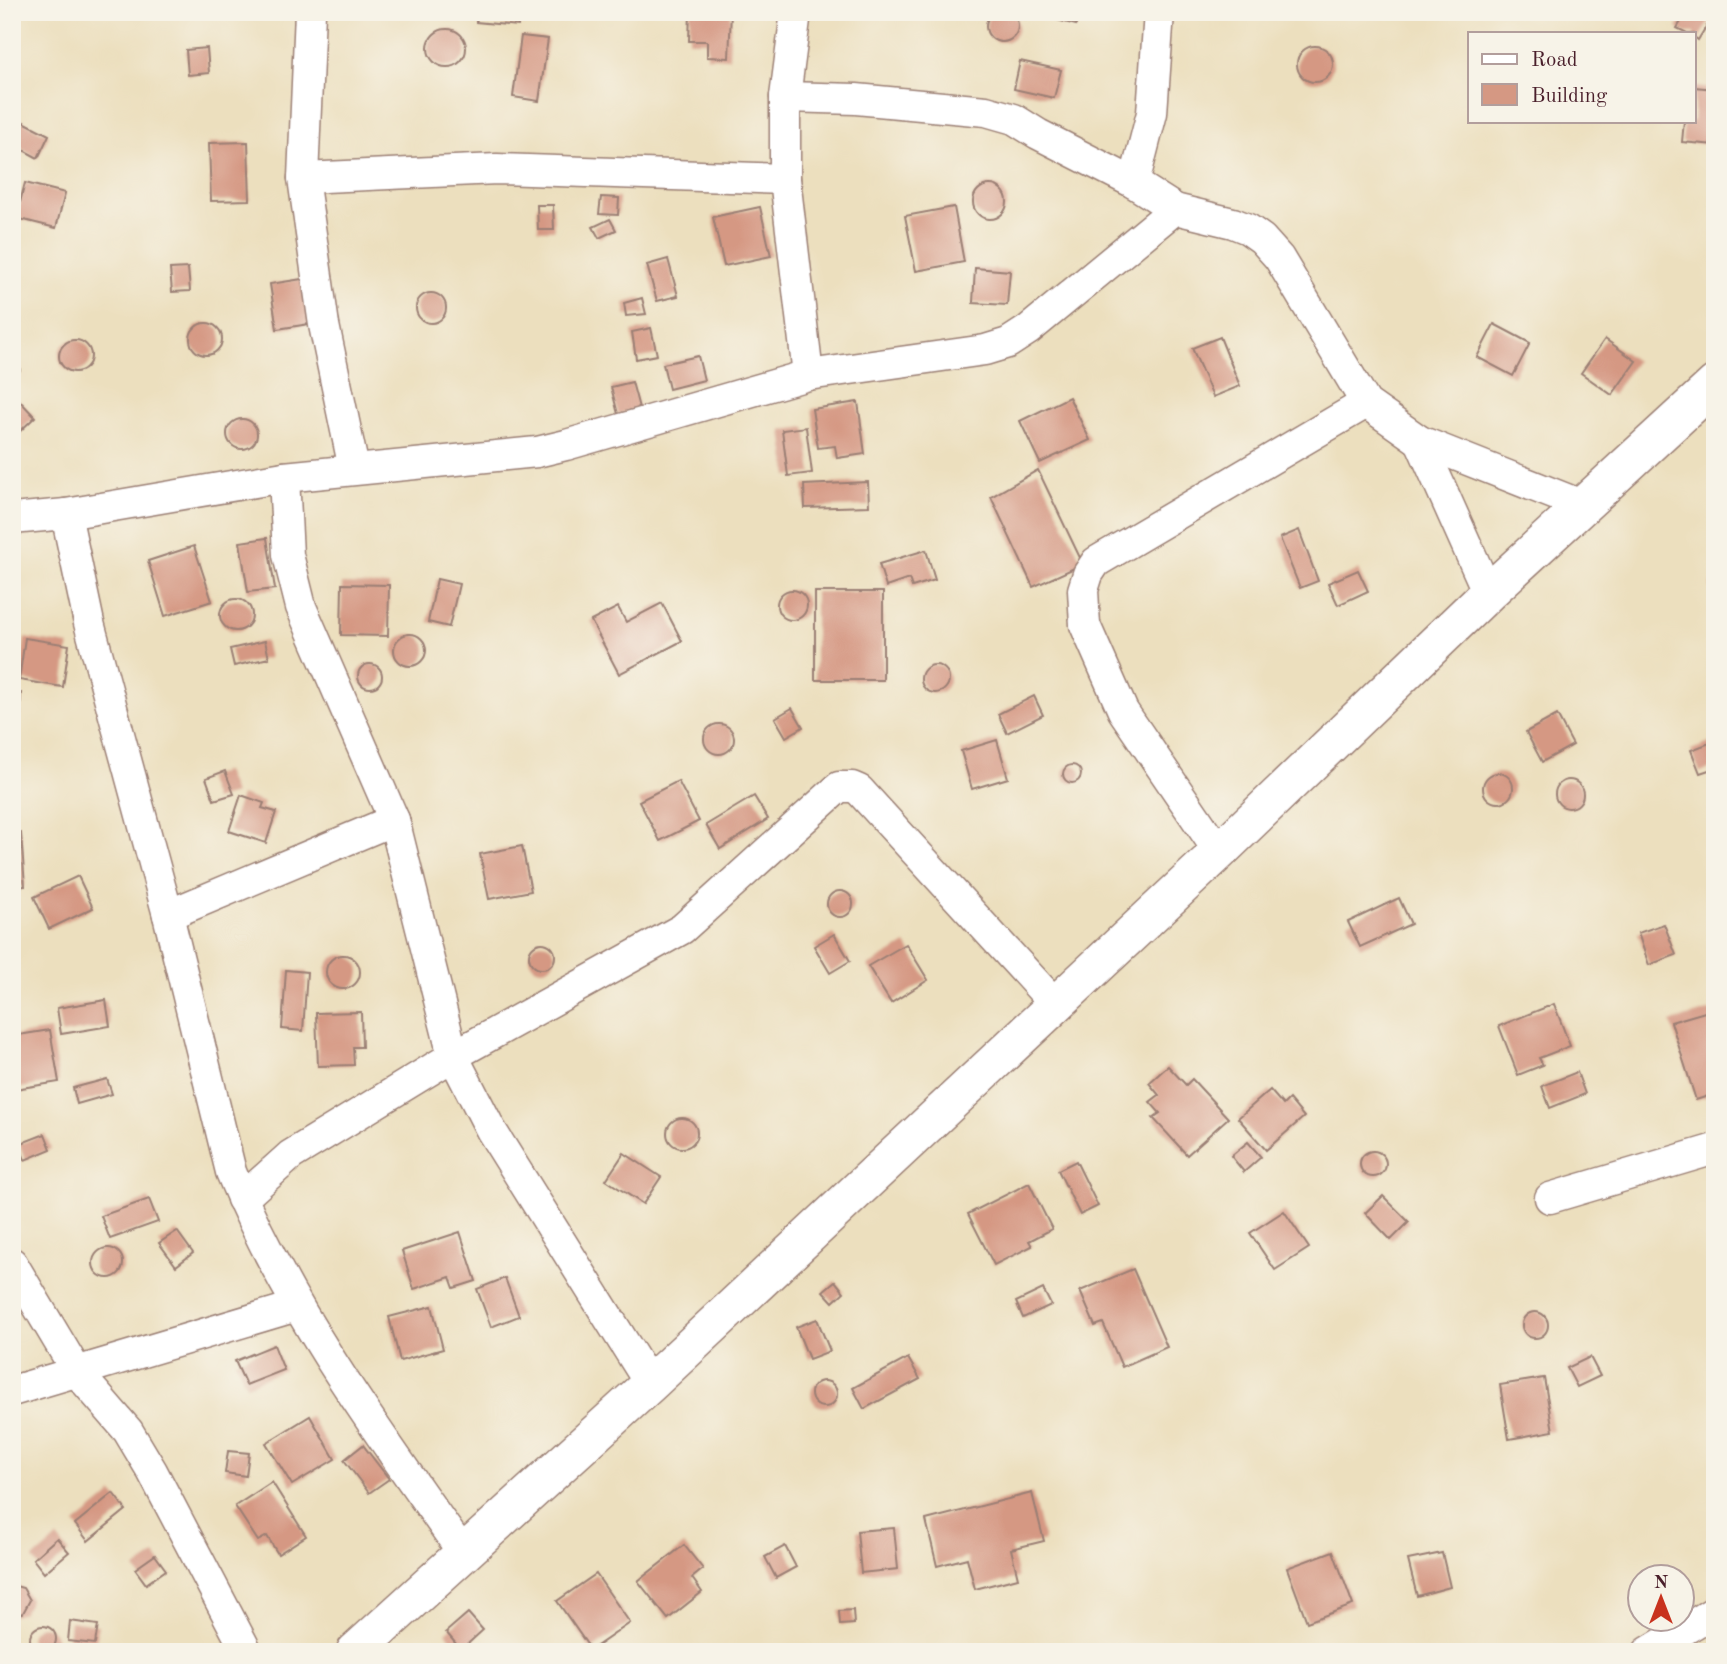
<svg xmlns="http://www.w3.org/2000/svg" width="1727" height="1664" font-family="'Old Standard TT',serif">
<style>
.building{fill:#d59883}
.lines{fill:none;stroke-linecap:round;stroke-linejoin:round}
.minor-casing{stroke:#9b7f74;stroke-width:33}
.tertiary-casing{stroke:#9b7f74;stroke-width:40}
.minor{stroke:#fff;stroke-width:30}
.tertiary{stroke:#fff;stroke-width:37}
</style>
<rect width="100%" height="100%" fill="#f7f3e8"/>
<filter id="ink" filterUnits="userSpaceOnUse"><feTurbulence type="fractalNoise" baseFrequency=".0143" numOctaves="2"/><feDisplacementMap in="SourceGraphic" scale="14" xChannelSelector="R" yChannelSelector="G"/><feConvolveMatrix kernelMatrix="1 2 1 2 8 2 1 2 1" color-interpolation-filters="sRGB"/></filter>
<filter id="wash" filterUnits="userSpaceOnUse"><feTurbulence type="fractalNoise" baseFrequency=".00686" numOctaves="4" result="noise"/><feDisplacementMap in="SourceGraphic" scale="28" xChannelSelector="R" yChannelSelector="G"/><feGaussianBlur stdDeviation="1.57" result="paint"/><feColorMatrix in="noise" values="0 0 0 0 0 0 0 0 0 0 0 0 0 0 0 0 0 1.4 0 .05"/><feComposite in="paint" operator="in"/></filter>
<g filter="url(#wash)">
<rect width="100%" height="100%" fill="#ecdfbe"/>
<g id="blocks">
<!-- building -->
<g class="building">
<circle cx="1002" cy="26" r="16"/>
<path d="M476 12H519L518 26 476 22Z"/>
<path d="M690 12H731L729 58 707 57V41H689Z"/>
<path d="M1027 12H1079L1076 25Z"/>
<path d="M1687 12H1715L1698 40 1694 37V33H1687L1677 28Z"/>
<circle cx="447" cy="48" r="19"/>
<path d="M521 36 548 39 539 101 513 97Z"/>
<circle cx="1315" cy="64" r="18"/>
<path d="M207 48 209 73 188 75 186 50Z"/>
<path d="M1020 61 1061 70 1054 98 1014 89Z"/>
<path d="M1694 87 1715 89V145L1682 142 1684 121H1694Z"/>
<path d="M12 116 49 135 38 158 12 144Z"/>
<path d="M248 142 250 200 211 201 209 143Z"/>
<path d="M25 183 65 193 56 228 16 218Z"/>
<circle cx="990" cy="202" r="17"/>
<path d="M601 197 619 198 618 215 599 214Z"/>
<path d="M537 205H553L554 230H538Z"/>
<path d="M760 207 771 256 724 266 713 217Z"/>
<path d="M954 207 964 262 916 271 905 216Z"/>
<path d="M610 219 616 230 599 238 593 227Z"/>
<path d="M668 259 678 296 657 301 647 265Z"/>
<path d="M188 268 190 291 172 292 170 269Z"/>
<path d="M975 268 1010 271 1007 305 973 303Z"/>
<path d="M315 277 322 322 277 329 270 284Z"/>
<circle cx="431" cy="308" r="15"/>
<path d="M642 298 646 314 626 316 624 303Z"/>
<circle cx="206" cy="339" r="16"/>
<path d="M1494 324 1530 343 1513 376 1477 357Z"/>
<path d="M651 328 657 355 636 359 632 332Z"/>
<path d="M1220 337 1240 386 1213 397 1192 348Z"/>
<path d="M1605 339 1636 361 1612 395 1581 373Z"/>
<circle cx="75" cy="356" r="16"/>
<path d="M698 356 704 380 669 389 663 364Z"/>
<path d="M12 357 18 362 20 370 12 380Z"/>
<path d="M632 382 639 408 618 414 611 387Z"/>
<path d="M1069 397 1090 440 1040 463 1020 421Z"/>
<path d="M19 400 35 417 16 435 12 431V407Z"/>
<path d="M858 402 865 454 837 458 835 446 818 448 812 409Z"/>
<circle cx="242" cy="434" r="15"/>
<path d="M806 427 812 473 788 476 782 430Z"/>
<path d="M1038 470 1083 564 1033 587 991 497Z"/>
<path d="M868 482 869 506 805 508 804 485Z"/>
<path d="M1299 530 1318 581 1300 588 1280 538Z"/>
<path d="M267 538 275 589 248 592 240 542Z"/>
<path d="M194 546 212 601 165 616 148 561Z"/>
<path d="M926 550 935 580 912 587 909 579 886 587 879 564Z"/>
<path d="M1358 570 1368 591 1338 605 1328 583Z"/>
<path d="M437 579 459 584 449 627 428 622Z"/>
<path d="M1715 583V601H1713L1710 584Z"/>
<path d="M342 584 389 585 388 636 341 635Z"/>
<circle cx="792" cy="605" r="15"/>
<rect x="815" y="592" width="68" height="88"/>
<circle cx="236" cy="615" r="16"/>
<path d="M662 603 682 641 619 674 591 621 618 607 626 622Z"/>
<circle cx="410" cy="650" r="16"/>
<path d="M25 638 69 645 63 687 19 680Z"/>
<path d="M265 641 269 658 234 666 230 649Z"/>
<circle cx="370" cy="676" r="12"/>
<circle cx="935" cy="679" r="14"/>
<path d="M12 693H21L20 716H12Z"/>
<path d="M1034 696 1043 715 1007 733 998 714Z"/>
<path d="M792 708 803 727 786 737 775 718Z"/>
<path d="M1557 715 1573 745 1542 762 1526 732Z"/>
<circle cx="719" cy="739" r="15"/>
<path d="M997 740 1008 778 972 789 961 751Z"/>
<path d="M1715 741V768L1700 773 1691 750Z"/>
<circle cx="1072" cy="774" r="9"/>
<path d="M225 771 234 794 214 800 206 778Z"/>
<circle cx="1498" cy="788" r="15"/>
<circle cx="1569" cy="794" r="14"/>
<path d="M678 781 699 821 660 841 639 801Z"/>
<path d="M241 795 264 803 262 808 276 812 266 843 229 831Z"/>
<path d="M754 796 768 819 720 849 706 825Z"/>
<path d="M21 833 25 886 12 887V834Z"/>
<path d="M522 846 531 891 489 899 480 854Z"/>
<path d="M78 876 93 908 49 929 34 897Z"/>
<circle cx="840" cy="904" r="13"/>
<path d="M1399 898 1411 924 1360 947 1348 922Z"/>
<path d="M1664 924 1676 955 1649 965 1638 933Z"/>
<path d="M834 934 850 961 830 973 814 946Z"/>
<circle cx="542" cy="956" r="13"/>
<path d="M906 944 928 980 891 1003 868 966Z"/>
<circle cx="343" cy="972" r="17"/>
<path d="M286 970 307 972 303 1031 282 1029Z"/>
<path d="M106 1000 110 1026 61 1034 57 1008Z"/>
<path d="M1554 1004 1570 1046 1539 1058 1543 1065 1518 1075 1499 1026Z"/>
<path d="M1715 1009V1102L1710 1103 1708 1096 1696 1100 1671 1022Z"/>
<path d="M361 1012 362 1047H353L354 1065 318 1066 316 1013Z"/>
<path d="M50 1030 59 1082 15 1089 12 1071V1036Z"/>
<path d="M1168 1066 1186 1085 1192 1079 1228 1118 1187 1155 1153 1118 1160 1113 1150 1102 1159 1095 1149 1083Z"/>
<path d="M1577 1072 1585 1094 1550 1108 1542 1086Z"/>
<path d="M107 1079 112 1094 77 1104 73 1088Z"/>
<path d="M1270 1090 1283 1105 1289 1099 1304 1117 1266 1150 1238 1118Z"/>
<circle cx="682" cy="1133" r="15"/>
<path d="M45 1134 51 1149 25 1160 19 1144Z"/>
<path d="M1248 1142 1261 1157 1244 1172 1231 1156Z"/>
<circle cx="1373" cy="1164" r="13"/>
<path d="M624 1153 661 1177 643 1204 606 1180Z"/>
<path d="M1076 1161 1098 1206 1080 1215 1058 1170Z"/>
<path d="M1029 1183 1052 1229 1029 1241 1032 1246 994 1265 968 1214Z"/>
<path d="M1383 1196 1409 1222 1391 1240 1365 1213Z"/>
<path d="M149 1199 158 1222 110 1239 101 1216Z"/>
<path d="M1284 1211 1309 1248 1275 1270 1250 1233Z"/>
<path d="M177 1231 193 1253 176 1266 159 1243Z"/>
<path d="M460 1232 476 1281 454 1288 450 1277 414 1289 402 1251Z"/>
<circle cx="108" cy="1263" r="15"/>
<path d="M1133 1269 1167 1347 1122 1367 1103 1323 1095 1326 1080 1291Z"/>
<path d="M505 1278 519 1316 491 1327 477 1289Z"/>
<path d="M835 1281 844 1292 833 1302 823 1291Z"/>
<path d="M1043 1289 1051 1305 1023 1318 1016 1302Z"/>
<path d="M432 1306 443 1349 400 1361 389 1317Z"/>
<circle cx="1535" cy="1325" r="13"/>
<path d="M817 1319 830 1351 809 1359 796 1327Z"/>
<path d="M274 1345 284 1370 246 1385 235 1361Z"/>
<path d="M1590 1357 1600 1376 1577 1387 1567 1368Z"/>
<path d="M908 1358 920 1379 864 1409 853 1388Z"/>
<path d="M1544 1378 1553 1431 1509 1439 1500 1385Z"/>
<circle cx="824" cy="1394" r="13"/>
<path d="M310 1416 335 1459 292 1485 266 1443Z"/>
<path d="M363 1445 389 1479 369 1493 344 1460Z"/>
<path d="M228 1451 249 1453 246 1476 225 1473Z"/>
<path d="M272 1482 306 1536 278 1554 267 1536 258 1541 235 1506Z"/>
<path d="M113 1493 126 1510 88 1541 75 1524Z"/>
<path d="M1032 1493 1044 1541 1011 1549 1018 1578 975 1589 967 1558 937 1566 926 1520Z"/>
<path d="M894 1528 898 1569 861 1573 857 1531Z"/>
<path d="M57 1538 69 1552 44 1573 33 1559Z"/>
<path d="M684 1545 703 1569 692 1578 702 1592 668 1619 638 1581Z"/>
<path d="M785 1546 796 1567 776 1578 765 1557Z"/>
<path d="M1333 1551 1353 1605 1307 1622 1287 1568Z"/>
<path d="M1442 1553 1450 1587 1417 1596 1408 1560Z"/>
<path d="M155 1555 166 1570 146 1584 135 1569Z"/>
<path d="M596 1574 630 1623 591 1650 557 1601Z"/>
<path d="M12 1585 23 1588 30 1600 23 1613 14 1616Z"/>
<path d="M853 1610 854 1624 840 1625 839 1611Z"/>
<path d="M468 1613 483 1630 461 1650 446 1632Z"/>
<path d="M70 1621 98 1625 95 1644 68 1641Z"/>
<circle cx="43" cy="1639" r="13"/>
</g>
</g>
</g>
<g filter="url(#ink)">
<use href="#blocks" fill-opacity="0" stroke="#9b7f74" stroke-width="2"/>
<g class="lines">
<!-- minor casing -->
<g class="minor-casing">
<g id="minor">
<path d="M310 12 303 178 324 325 354 469"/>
<path d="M785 97 796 12"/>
<path d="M303 178 497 169 785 179"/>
<path d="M1134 183 1152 113 1159 12"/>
<path d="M808 375 785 179V97L856 99 986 111 1014 119 1038 134 1134 183 1175 209 1233 223 1248 229 1262 239 1279 258 1366 403 1420 441 1584 506"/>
<path d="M1420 441 1488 593"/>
<path d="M284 477 288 555 301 607 394 820 453 1056 491 1130 650 1384"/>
<path d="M66 514 89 623 168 915 231 1172C288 1310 378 1433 464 1554"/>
<path d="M12 519 66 514 284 477 537 452 566 445 808 375 985 350 1008 343 1028 330 1175 209"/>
<path d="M1219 852 1123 711 1085 625 1083 590 1088 574 1096 562 1366 403"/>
<path d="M168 915 394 820"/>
<path d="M1550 1198 1715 1149"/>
<path d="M242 1199 291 1155 453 1056 682 929 839 787H852L859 790 1055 1004"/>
<path d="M12 1263 77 1372 128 1431 152 1471 247 1652"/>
<path d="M12 1391 297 1306"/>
<path d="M1648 1652 1715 1611"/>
</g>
</g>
<!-- tertiary casing -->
<g class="tertiary-casing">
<path id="tertiary" d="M355 1652 650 1384 1219 852 1488 593 1715 384"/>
</g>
<!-- minor -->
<use href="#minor" class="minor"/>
<!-- tertiary -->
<use href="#tertiary" class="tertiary"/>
</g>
</g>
<!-- margin -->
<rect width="1727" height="1664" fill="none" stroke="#f7f3e8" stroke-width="42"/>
<!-- legend -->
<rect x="1468" y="32" width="228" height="91" fill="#f7f3e8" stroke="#b29e9c" stroke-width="2"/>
<rect x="1482" y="54" width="35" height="10" fill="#ffffff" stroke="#b29e9c" stroke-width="2"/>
<text x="1531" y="66" font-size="21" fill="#4a1f2b">Road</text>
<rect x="1482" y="84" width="35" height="21" fill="#d59883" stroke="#b29e9c" stroke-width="2"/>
<text x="1531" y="102" font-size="21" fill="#4a1f2b">Building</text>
<!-- north arrow -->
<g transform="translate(1661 1598)"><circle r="33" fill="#f7f3e8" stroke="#b29e9c" stroke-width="2"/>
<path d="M0-5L12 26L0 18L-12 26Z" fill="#c8321e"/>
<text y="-10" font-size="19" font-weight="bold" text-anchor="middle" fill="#4a1f2b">N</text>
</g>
</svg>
